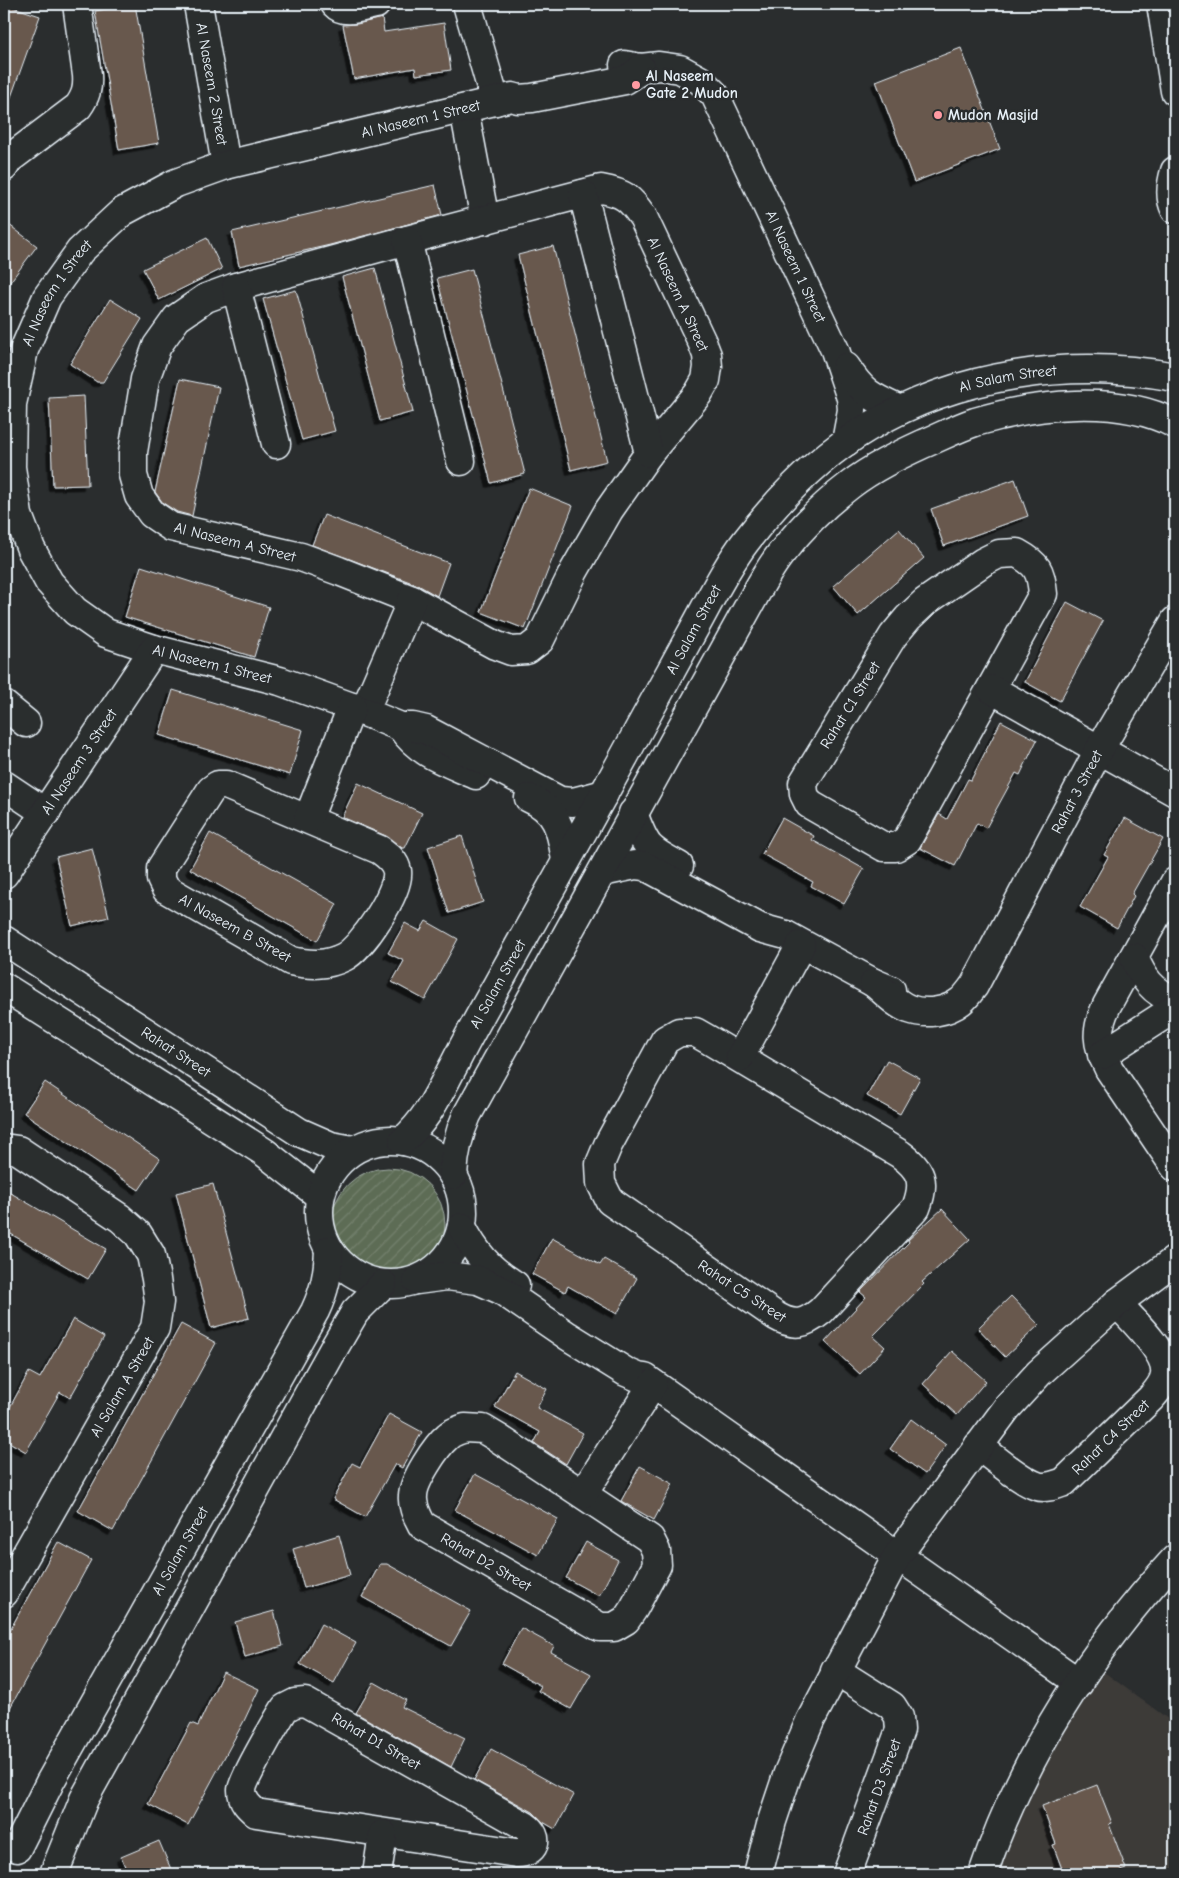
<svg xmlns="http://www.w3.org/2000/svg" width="1179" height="1878" font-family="'Comic Neue',sans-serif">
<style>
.built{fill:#3c3a38}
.garden{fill:url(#garden-furrows);stroke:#a2aea6}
.building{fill:#67584e;stroke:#e8f1f8;filter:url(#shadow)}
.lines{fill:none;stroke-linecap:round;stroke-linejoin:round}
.minor-casing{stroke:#e8f1f8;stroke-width:31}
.minor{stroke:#2a2d2e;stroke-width:28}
.poi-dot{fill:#ff9aa2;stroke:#2a2d2e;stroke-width:2}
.labels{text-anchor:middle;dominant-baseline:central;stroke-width:5;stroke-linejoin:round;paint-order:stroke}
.poi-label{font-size:15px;font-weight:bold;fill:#e8f1f8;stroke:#2a2d2e;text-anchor:start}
.street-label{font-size:15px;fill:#e8f1f8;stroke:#2a2d2e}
</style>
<defs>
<pattern id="garden-furrows" width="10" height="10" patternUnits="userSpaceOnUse" patternTransform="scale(1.25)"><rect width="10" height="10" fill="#5d6c55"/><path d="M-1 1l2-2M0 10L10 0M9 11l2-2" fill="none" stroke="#74816e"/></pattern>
<filter id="shadow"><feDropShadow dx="-4.5" dy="4.5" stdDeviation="0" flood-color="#0009"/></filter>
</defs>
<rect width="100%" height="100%" fill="#2a2d2e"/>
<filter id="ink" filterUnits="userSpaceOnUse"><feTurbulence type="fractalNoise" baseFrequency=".02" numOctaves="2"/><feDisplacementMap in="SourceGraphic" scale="10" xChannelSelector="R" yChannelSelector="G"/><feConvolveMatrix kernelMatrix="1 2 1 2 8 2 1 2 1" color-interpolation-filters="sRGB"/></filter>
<g filter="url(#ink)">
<!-- built -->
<path class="built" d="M1104 1672 1175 1724V1869L1171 1874H997L1035 1786 1058 1740Z"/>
<!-- garden -->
<circle class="garden" cx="388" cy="1225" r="57"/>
<!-- building -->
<g class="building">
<path d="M4 4 40 16 6 111H4Z"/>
<path d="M135 4 159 143 119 150 95 11Z"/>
<path d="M382 18 384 32 444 23 451 70 416 75 415 68 354 79 343 25 357 24Z"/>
<path d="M961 48 1000 149 914 182 876 81Z"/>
<path d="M435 185 442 215 330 245 239 266 232 232Z"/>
<path d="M4 221 37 246 4 290Z"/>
<path d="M207 238 222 269 159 300 143 269Z"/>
<path d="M553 246 607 461 571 470 518 255Z"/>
<path d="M375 268 413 412 380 421 342 277Z"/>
<path d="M472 269 525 474 491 483 437 278Z"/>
<path d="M296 290 335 431 302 440 263 299Z"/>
<path d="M110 299 142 319 103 382H97L70 364Z"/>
<path d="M180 379 219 387 192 516 177 512 163 503 155 492Z"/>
<path d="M84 396 88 485 53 486 49 398Z"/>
<path d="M1015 479 1028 516 944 546 931 509Z"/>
<path d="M529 488 573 506 525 629 481 612Z"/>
<path d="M324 515 449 563 437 596 418 585 312 545Z"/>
<path d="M899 529 924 558 858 615 833 586Z"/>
<path d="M141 566 269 607 254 657 125 617Z"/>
<path d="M1067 602 1103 621 1060 701 1025 682Z"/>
<path d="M173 690 303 730 290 775 159 735Z"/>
<path d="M1001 721 1037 740 1020 775 1016 773 986 828 977 823 955 866 920 848 939 814 947 819 968 779 971 780Z"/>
<path d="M358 783 422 813 405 848H402L386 836 342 817Z"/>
<path d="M782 818 814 836 812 840 864 869 844 904 811 886 813 882 762 854Z"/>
<path d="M1125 818 1163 839 1132 894 1134 896 1117 928 1080 907 1108 857 1104 855Z"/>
<path d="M210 833 337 904 317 941 190 869Z"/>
<path d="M462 836 483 902 449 913 428 847Z"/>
<path d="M92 848 109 917 72 926 56 857Z"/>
<path d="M426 921 458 939 425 1000 392 982 404 961 388 953 405 923 420 931Z"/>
<path d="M887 1060 920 1078 900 1114 867 1096Z"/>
<path d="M45 1082 160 1159 139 1190 24 1113Z"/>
<path d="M213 1184 249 1318 211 1328 176 1193Z"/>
<path d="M4 1189 106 1249 88 1279 4 1230Z"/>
<path d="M942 1209 970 1239 922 1282 924 1284 873 1336 885 1347 860 1374 825 1342 866 1297 860 1292 909 1242 908 1240Z"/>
<path d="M552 1238 600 1265 604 1259 637 1278 617 1314 568 1286 565 1292 532 1274Z"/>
<path d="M1011 1296 1039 1325 1005 1357 978 1328Z"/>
<path d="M73 1319 104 1337 70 1398 60 1392 26 1452 4 1439V1418L29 1372 40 1378Z"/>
<path d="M181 1324 216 1343 113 1531 78 1511Z"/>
<path d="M952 1351 986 1381 957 1415 923 1384Z"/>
<path d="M515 1371 547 1389 537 1408 583 1433 566 1464 534 1443 540 1432 495 1407Z"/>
<path d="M389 1414 422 1432 402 1468 395 1464 365 1517 333 1499 352 1463 360 1467Z"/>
<path d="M911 1419 946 1445 925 1474 890 1449Z"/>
<path d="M640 1466 673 1484 654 1520 621 1501Z"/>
<path d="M475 1474 558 1519 538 1555 455 1510Z"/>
<path d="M339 1535 350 1575 304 1588 293 1549Z"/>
<path d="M58 1542 91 1560 4 1719V1641Z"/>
<path d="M586 1542 618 1560 599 1596 566 1578Z"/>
<path d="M380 1564H387L471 1611 451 1646 362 1597Z"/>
<path d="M274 1611 283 1646 245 1657 235 1622Z"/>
<path d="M321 1624 356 1643 334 1683 300 1664Z"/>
<path d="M521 1628 554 1646 551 1652 591 1674 571 1709 538 1691 541 1686 502 1664Z"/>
<path d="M223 1672 259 1689 244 1721 188 1825 148 1804 191 1723 198 1726Z"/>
<path d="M374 1682 406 1700 402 1707 465 1738 451 1767 356 1713Z"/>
<path d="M491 1749 574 1795 555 1829 543 1822 533 1812 474 1780Z"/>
<path d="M1097 1785 1112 1823 1109 1824 1126 1869 1111 1874H1064L1053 1845 1056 1844 1042 1806Z"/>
<path d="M159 1841 173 1874H128L121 1857Z"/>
</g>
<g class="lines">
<!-- minor casing -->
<g class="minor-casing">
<g id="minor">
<path id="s1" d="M198 4 226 165"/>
<path d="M335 4C345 15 363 6 376 4"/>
<path d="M467 4 495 101"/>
<path d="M1161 4 1175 91"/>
<path id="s2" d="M624 65 641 68 659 66 680 69 700 80 715 95 835 350 851 398 852 410 846 442"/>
<path d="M464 109 485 220"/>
<path d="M4 167 9 159 78 107C86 96 88 88 87 75L77 4"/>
<path d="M1175 171C1171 184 1169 197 1175 209"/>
<path d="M601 189C624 193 630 198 643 217L702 342 707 355 708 367 706 380 698 394 649 453 609 510 574 571 540 640 527 650 511 651 495 645 412 600 339 571 301 557 171 527 152 514 139 496 133 475V452L145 379 157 346 177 318 206 298 236 287 407 240Z"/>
<path d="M583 194 649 453"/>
<path d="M407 240 461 461"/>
<path d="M236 287 276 444"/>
<path d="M846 367C863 394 872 397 900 410"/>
<path d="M1017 553C1037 564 1041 570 1043 594L907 840 896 847H884L809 804 804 794 803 783 893 636 908 618 925 602 983 562 999 554Z"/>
<path d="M991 689 1175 792"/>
<path d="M4 705 26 723"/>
<path d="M364 712 412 600"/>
<path d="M401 727C419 754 447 762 476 775"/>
<path d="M4 785 46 813"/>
<path d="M218 785H226L380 850C388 856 395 861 397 871 400 891 362 948 344 957 326 966 310 965 291 961L166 889 161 879V868L211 790Z"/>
<path id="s3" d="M604 794 573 802 560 801 426 730 413 727H401L352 707 280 681 154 649 106 633 75 611 49 582 31 549 18 515 11 467 12 404 24 350 47 297 80 251 122 212 176 183 226 165 512 97 518 99 532 98 625 80 636 73 641 68"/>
<path d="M529 798C559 811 561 831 566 860"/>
<path d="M633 813C646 848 647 849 679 866"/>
<path d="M308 819 352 707"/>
<path d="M602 872 635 865 645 866 760 928 786 935 874 983 891 990"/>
<path id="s4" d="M4 874 154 649"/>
<path d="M1175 882 1107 1005C1095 1030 1096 1044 1109 1069L1175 1167"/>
<path id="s5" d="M4 940 299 1132 331 1146 353 1150"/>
<path d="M1134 957C1142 977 1153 993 1175 1000"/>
<path id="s6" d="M874 983C885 992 896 1004 909 1009 926 1015 947 1012 961 1001 966 997 970 991 974 986L1099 750 1175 621"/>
<path d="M4 987 264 1152 320 1196"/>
<path d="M679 1032H695L709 1040 900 1154C922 1170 926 1182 916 1208L821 1311C805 1324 795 1327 776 1316L610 1201 601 1183 600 1164 608 1145 665 1040Z"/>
<path d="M1102 1055 1175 1008"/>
<path d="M740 1057 801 945"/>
<circle cx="391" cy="1212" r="72"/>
<path id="s7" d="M403 1141C430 1116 438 1094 455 1063 471 1031 489 1000 506 969 550 890 595 811 638 731 657 697 676 662 695 627 711 598 726 567 746 541 779 498 820 456 867 428 958 373 1072 358 1175 377"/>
<path d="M4 1148 18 1150 120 1218 138 1234 151 1255 156 1279 159 1302 155 1328 4 1593"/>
<path d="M453 1175C454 1153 458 1135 467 1115L756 593C764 579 772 564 783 551 802 527 825 504 850 485 872 468 897 456 923 444 940 437 957 428 975 422 1036 404 1117 394 1175 424"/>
<path d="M462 1227C475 1253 490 1270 515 1285"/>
<path d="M417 1280 447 1276 478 1280 501 1290 568 1336 626 1372 638 1377 645 1378 1079 1683"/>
<path d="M465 1428 483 1429 498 1438 650 1539 656 1551 657 1565 634 1608 626 1620 614 1627H600L422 1525C417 1515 412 1507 413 1496 413 1481 436 1446 448 1436 452 1432 460 1430 465 1428Z"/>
<path id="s8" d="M978 1446C994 1457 1019 1480 1037 1486 1046 1489 1055 1485 1064 1482L1151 1398C1157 1391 1164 1384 1165 1374 1168 1352 1131 1319 1117 1303"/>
<path d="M583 1494 653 1384"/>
<path d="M835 1670 892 1706 899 1717 900 1730 847 1874"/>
<path d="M305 1702 525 1826C541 1837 535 1854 516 1853L256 1813C249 1807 242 1801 242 1790 243 1779 277 1721 285 1708L295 1703Z"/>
<path id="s9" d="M17 1848 50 1782 315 1311C325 1290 328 1273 329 1250"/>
<path d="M55 1871 84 1799 334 1348 355 1312 383 1284"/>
<path d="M377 1874 383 1834"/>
<path d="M758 1874 772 1821 788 1773 810 1721 897 1556 1007 1408 1039 1373 1117 1303 1175 1260"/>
<path d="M983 1874C1022 1757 1092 1649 1175 1559"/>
</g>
</g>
<!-- minor -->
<use href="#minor" class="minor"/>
</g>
</g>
<!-- markers -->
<g class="poi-dot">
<circle cx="636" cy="85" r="5"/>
<circle cx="938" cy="115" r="5"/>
</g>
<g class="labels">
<!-- poi labels -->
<g class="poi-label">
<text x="646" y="76">Al Naseem<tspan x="646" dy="17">Gate 2 Mudon</tspan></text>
<text x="948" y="115">Mudon Masjid</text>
</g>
<!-- street labels -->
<g class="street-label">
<text stroke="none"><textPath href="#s1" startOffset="81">Al Naseem 2 Street</textPath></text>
<text stroke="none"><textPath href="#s3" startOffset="1336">Al Naseem 1 Street</textPath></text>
<text stroke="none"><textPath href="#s2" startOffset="290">Al Naseem 1 Street</textPath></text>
<text transform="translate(678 294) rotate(65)">Al Naseem A Street</text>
<text stroke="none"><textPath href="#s3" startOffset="916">Al Naseem 1 Street</textPath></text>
<text stroke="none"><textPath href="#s7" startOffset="1009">Al Salam Street</textPath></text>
<text transform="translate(235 542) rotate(14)">Al Naseem A Street</text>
<text stroke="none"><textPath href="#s7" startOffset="589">Al Salam Street</textPath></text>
<text transform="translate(212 664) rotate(14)">Al Naseem 1 Street</text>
<text transform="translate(850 705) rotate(-58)">Rahat C1 Street</text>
<text stroke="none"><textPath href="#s4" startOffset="135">Al Naseem 3 Street</textPath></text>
<text stroke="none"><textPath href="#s6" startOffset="338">Rahat 3 Street</textPath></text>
<text transform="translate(235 928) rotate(29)">Al Naseem B Street</text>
<text stroke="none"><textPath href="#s7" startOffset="184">Al Salam Street</textPath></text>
<text stroke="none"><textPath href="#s5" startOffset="205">Rahat Street</textPath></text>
<text transform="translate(742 1291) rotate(33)">Rahat C5 Street</text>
<text transform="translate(122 1387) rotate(-60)">Al Salam A Street</text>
<text stroke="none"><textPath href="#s8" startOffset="164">Rahat C4 Street</textPath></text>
<text stroke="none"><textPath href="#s9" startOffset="339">Al Salam Street</textPath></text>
<text transform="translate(486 1562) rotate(30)">Rahat D2 Street</text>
<text transform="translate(376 1741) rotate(30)">Rahat D1 Street</text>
<text transform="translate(879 1787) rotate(-70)">Rahat D3 Street</text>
</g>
</g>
<!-- margin -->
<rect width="1179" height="1878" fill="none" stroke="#2a2d2e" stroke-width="20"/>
<rect x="10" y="10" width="1159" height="1858" fill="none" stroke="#e8f1f8" stroke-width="2" filter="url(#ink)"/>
</svg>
